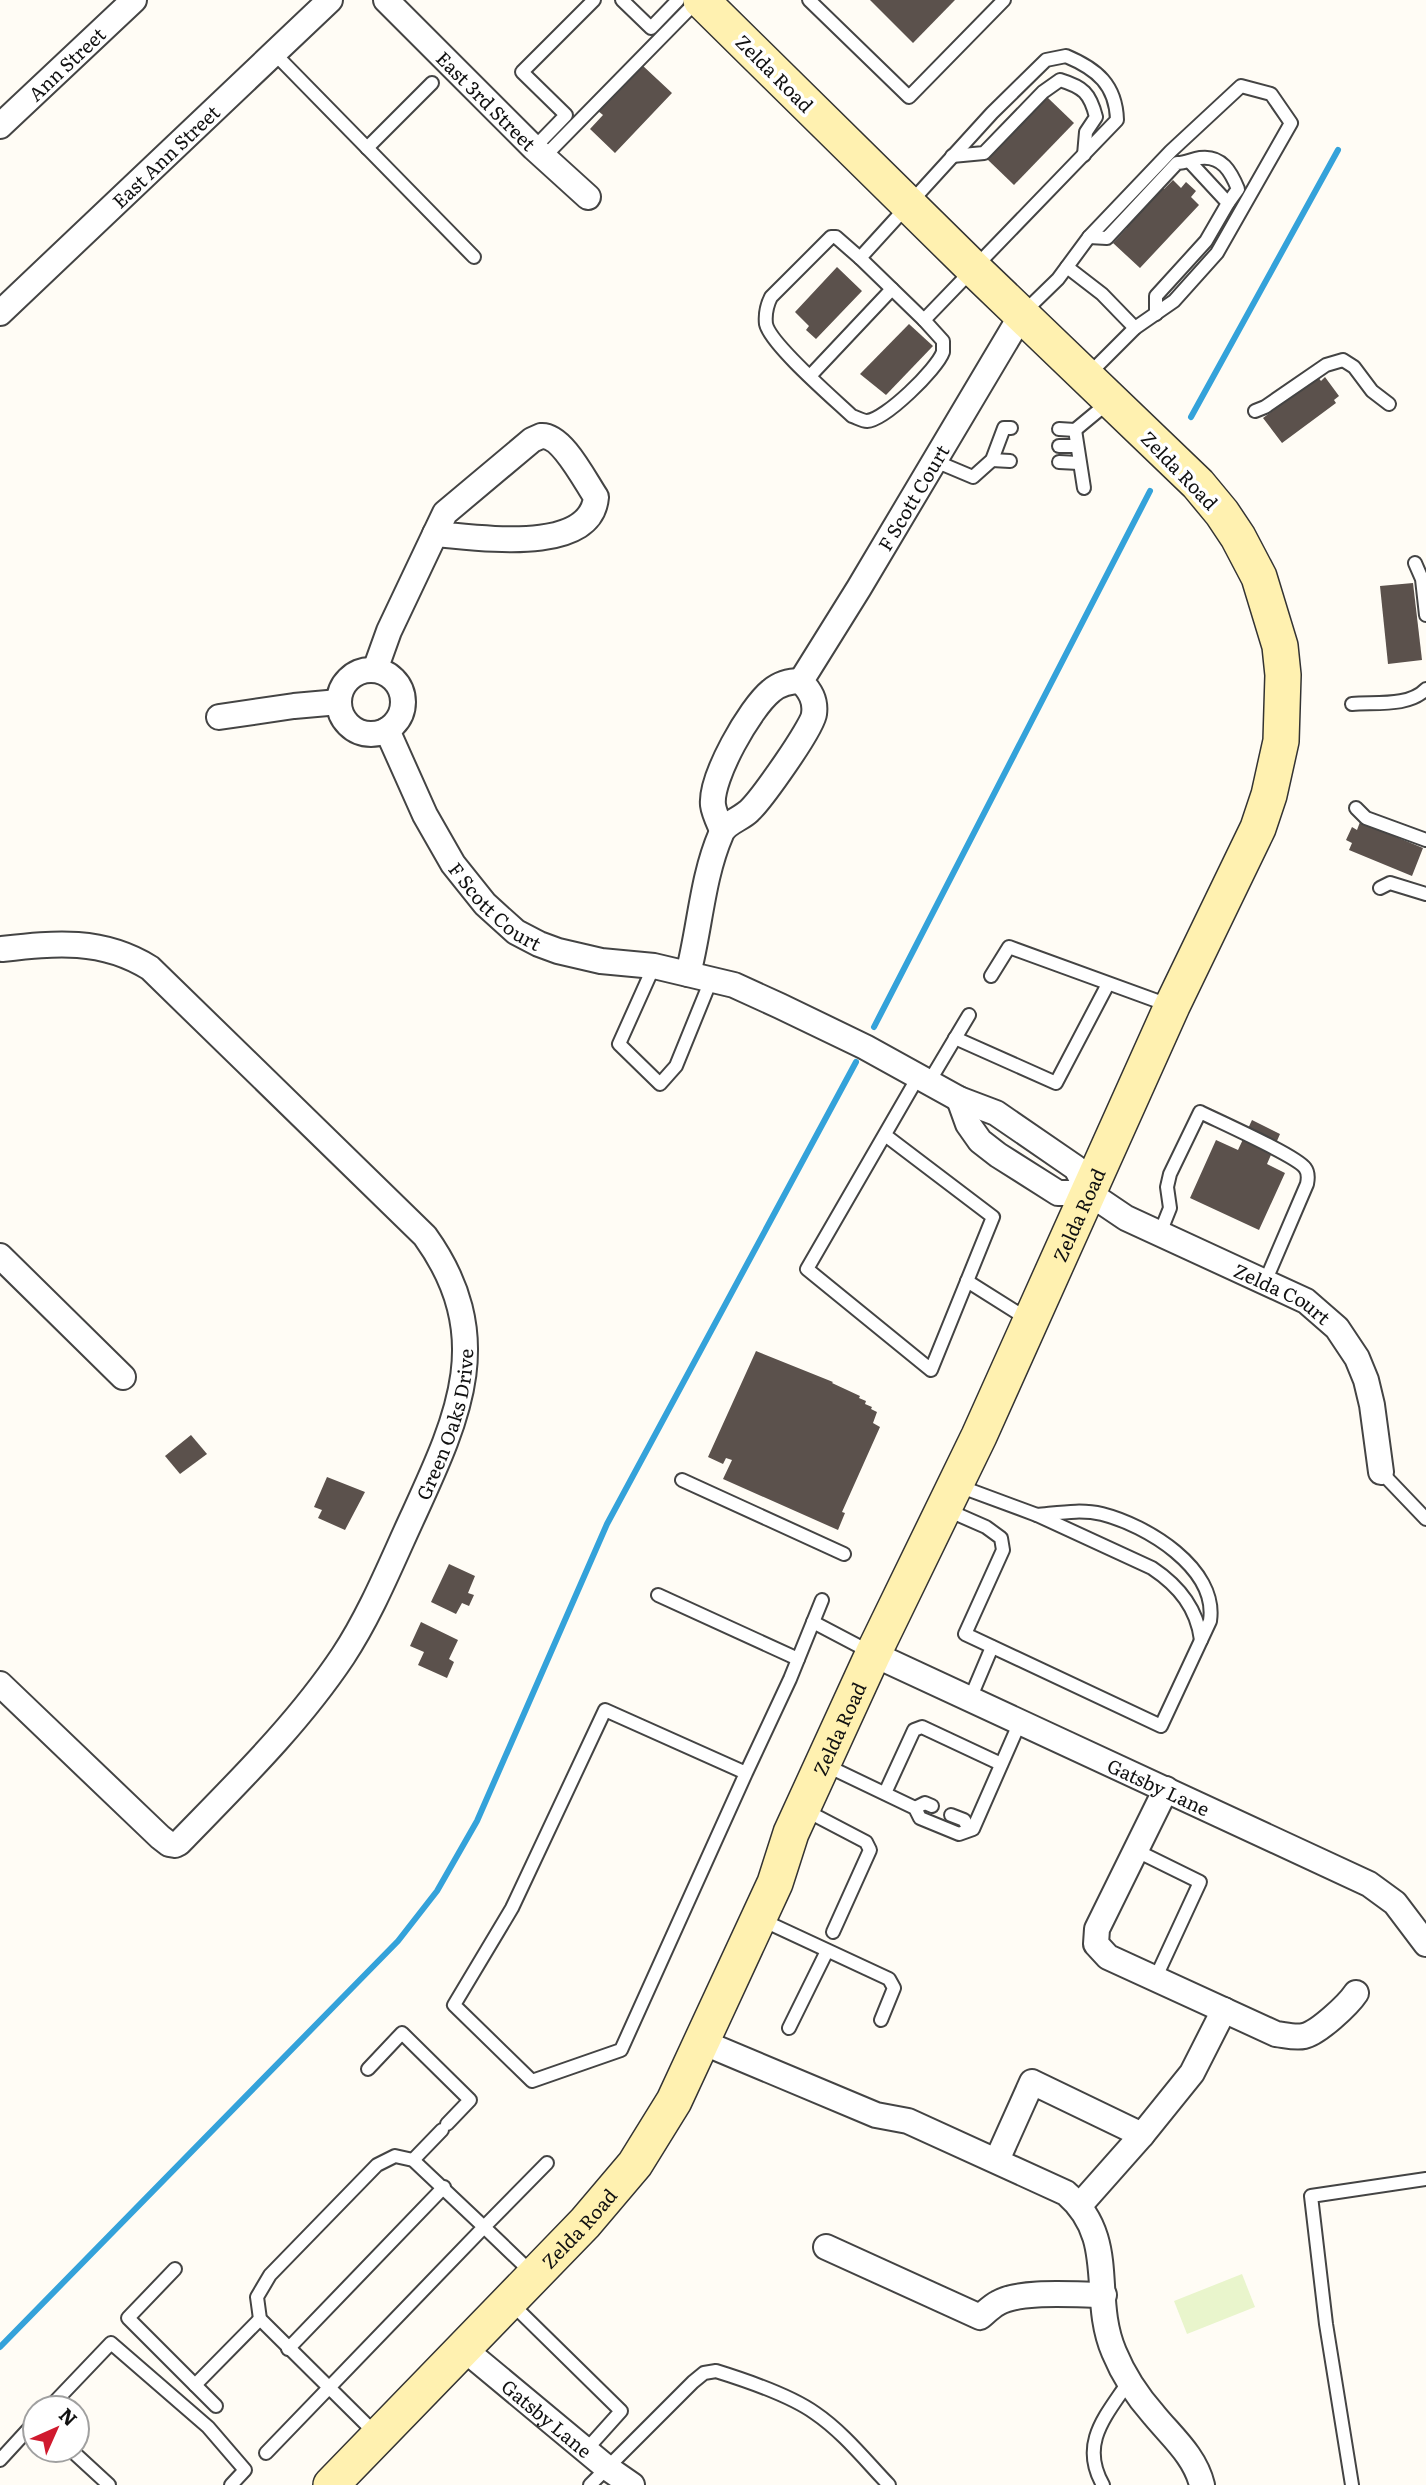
<svg xmlns="http://www.w3.org/2000/svg" width="1426" height="2485" font-family="Literata,serif">
<style>
.pitch{fill:#e9f5cc}
.lines{fill:none;stroke-linecap:round;stroke-linejoin:round}
.stream{stroke:#34a2da;stroke-width:6}
.building{fill:#5b514c}
.service-casing{stroke:#444;stroke-width:16}
.minor-casing{stroke:#444;stroke-width:28}
.secondary-casing{stroke:#333;stroke-width:38}
.service{stroke:#fff;stroke-width:12}
.minor{stroke:#fff;stroke-width:24}
.secondary{stroke:#fff1b0;stroke-width:35}
.labels{text-anchor:middle;dominant-baseline:central;stroke-width:7;stroke-linejoin:round;paint-order:stroke}
.street-label{font-size:19px;fill:#111;stroke:#fff}
</style>
<rect width="100%" height="100%" fill="#fffcf5"/>
<!-- pitch -->
<path class="pitch" d="M1242 2274 1255 2307 1187 2334 1174 2301Z"/>
<g class="lines">
<!-- stream -->
<g class="stream">
<path d="M1191 417 1338 150"/>
<path d="M874 1027 1150 491"/>
<path d="M0 2347 398 1941 437 1891 477 1821 607 1524 856 1062"/>
</g>
</g>
<!-- building -->
<g class="building">
<path d="M870 0H955L913 43Z"/>
<path d="M642 65 672 93 615 153 590 129 603 115 598 111Z"/>
<path d="M1047 97 1074 123 1014 185 987 159Z"/>
<path d="M1173 180 1181 188 1186 182 1196 191 1191 197 1199 205 1140 268 1113 243 1127 228 1124 223 1160 185 1164 189Z"/>
<path d="M837 267 862 291 816 339 806 330 809 326 795 312Z"/>
<path d="M909 324 933 346 886 395 860 374Z"/>
<path d="M1318 377 1321 381 1325 377 1339 396 1334 400 1336 403 1282 443 1263 418Z"/>
<path d="M1413 583 1422 660 1388 664 1380 586Z"/>
<path d="M1360 822 1423 848 1412 876 1349 850 1352 843 1346 840 1352 827 1357 830Z"/>
<path d="M1252 1120 1280 1134 1267 1164 1285 1173 1259 1230 1190 1198 1216 1140 1238 1150Z"/>
<path d="M756 1351 833 1382 832 1383 860 1396 859 1398 866 1401 865 1404 872 1407 871 1409 877 1412 873 1423 880 1427 842 1512 845 1513 838 1530 723 1479 732 1460 726 1458 723 1464 708 1457Z"/>
<path d="M191 1435 207 1454 180 1474 165 1456Z"/>
<path d="M327 1477 365 1492 345 1530 318 1518 322 1510 314 1507Z"/>
<path d="M449 1564 475 1576 468 1593 474 1595 469 1606 462 1603 456 1614 431 1602Z"/>
<path d="M421 1622 458 1640 449 1659 454 1662 447 1678 418 1665 424 1652 410 1646Z"/>
</g>
<g class="lines">
<!-- service casing -->
<g class="service-casing">
<g id="service">
<path d="M622 0 651 28 678 0"/>
<path d="M809 0 909 97 1004 0"/>
<path d="M275 54 474 257"/>
<path d="M1066 56C1097 69 1116 85 1117 120L924 320 860 258 992 113 1046 60Z"/>
<path d="M367 148 432 83"/>
<path d="M534 148 566 115 522 72 594 0"/>
<path d="M952 156 984 153 1043 92 1060 80C1083 87 1090 93 1096 117L1086 132 1084 155"/>
<path d="M544 157 698 0"/>
<path d="M1089 237 1107 238 1177 163C1186 163 1192 159 1200 158 1222 155 1231 172 1238 189L1228 203"/>
<path d="M860 258 836 237H831L771 297C767 305 765 315 766 324 770 344 834 399 852 416 856 417 862 421 867 421 885 420 937 369 943 352 943 350 943 343 943 341L924 320"/>
<path d="M1067 267 1102 294 1135 328"/>
<path d="M1022 314 1058 279 1089 237 1171 151 1241 86 1271 94 1291 123 1217 253 1174 301 1135 328 1087 376"/>
<path d="M1156 314V296L1206 241 1228 203 1190 162"/>
<path d="M810 376 892 289"/>
<path d="M1255 411 1265 407 1326 365 1343 360 1354 367 1372 391 1389 404"/>
<path d="M1059 429 1075 430 1084 488"/>
<path d="M1075 430 1110 401"/>
<path d="M1059 446H1077"/>
<path d="M992 460 1010 461"/>
<path d="M935 461 973 477 992 460 1004 428H1011"/>
<path d="M1059 462 1079 463"/>
<path d="M1415 563 1422 579 1426 615"/>
<path d="M1352 704C1375 702 1409 707 1426 689"/>
<path d="M1356 808 1366 818 1426 840"/>
<path d="M1380 888 1390 883 1426 894"/>
<path d="M654 966 619 1044 660 1084 676 1066 711 980"/>
<path d="M991 976 1009 947 1171 1006"/>
<path d="M955 1038 1056 1083 1108 984"/>
<path d="M929 1082 969 1015"/>
<path d="M885 1135 993 1217 931 1370 807 1269 918 1077"/>
<path d="M1160 1233 1170 1208 1167 1187 1170 1174 1200 1112C1218 1121 1297 1156 1305 1168 1309 1173 1308 1179 1307 1184L1265 1282"/>
<path d="M967 1281 1029 1320"/>
<path d="M1381 1472 1426 1519"/>
<path d="M682 1480 844 1554"/>
<path d="M956 1485 1037 1515 1152 1568C1179 1586 1197 1608 1201 1640"/>
<path d="M945 1509 986 1527 1001 1538 1003 1550 965 1634 1161 1726 1210 1621C1218 1568 1146 1525 1102 1514 1081 1509 1059 1513 1037 1515"/>
<path d="M658 1595 798 1659"/>
<path d="M813 1622 870 1652"/>
<path d="M970 1699 992 1647"/>
<path d="M823 1764 915 1808 920 1818 959 1834 973 1829 1020 1722"/>
<path d="M746 1773 621 2050 532 2081 454 2005 512 1908 605 1710 746 1773 790 1679 822 1600"/>
<path d="M885 1793 914 1730 922 1727 1001 1764"/>
<path d="M915 1808 925 1803 932 1806"/>
<path d="M803 1809 866 1842 870 1850 833 1932"/>
<path d="M951 1815 964 1820 969 1829"/>
<path d="M1135 1850 1200 1882 1156 1977"/>
<path d="M762 1920 889 1979 894 1988 881 2020"/>
<path d="M789 2028 827 1951"/>
<path d="M368 2069 402 2033 470 2100 447 2124"/>
<path d="M413 2160 442 2130"/>
<path d="M175 2269 128 2318 195 2385 260 2319"/>
<path d="M532 2273 484 2227 547 2163"/>
<path d="M512 2304 621 2411 586 2450"/>
<path d="M288 2349 444 2187"/>
<path d="M195 2385 216 2406"/>
<path d="M49 2408 111 2343 208 2427 245 2470 231 2485"/>
<path d="M71 2450 109 2485"/>
<path d="M266 2453 484 2227 413 2160 395 2156 377 2165 270 2275 257 2297 260 2319 376 2434"/>
<path d="M0 2460 35 2422"/>
<path d="M590 2485 693 2382 704 2373 716 2371C745 2380 791 2396 815 2413 843 2432 866 2461 889 2485"/>
<path d="M1103 2485C1079 2443 1106 2416 1129 2381"/>
<path d="M1352 2485 1326 2324 1311 2196 1426 2179"/>
</g>
</g>
<!-- minor casing -->
<g class="minor-casing">
<g id="minor">
<path id="s1" d="M386 0 534 148 588 197"/>
<path id="s2" d="M0 126 134 0"/>
<path id="s3" d="M0 313 330 0"/>
<path d="M541 436C562 434 585 481 596 497 591 556 476 537 435 534L445 513 532 440Z"/>
<circle cx="371" cy="702" r="32"/>
<path d="M375 670 389 631 435 534"/>
<path d="M219 717 294 706 339 702"/>
<path id="s4" d="M387 730 425 815 453 864 485 904 516 932 539 944 558 951 601 961 654 966 734 985 780 1006 865 1047 959 1099 996 1113 1076 1168 1089 1193 1126 1218 1306 1301 1337 1328 1357 1358 1366 1380 1372 1405 1381 1472"/>
<path d="M722 830C719 823 714 813 713 805 710 778 750 708 771 691 779 684 791 681 801 681"/>
<path id="s5" d="M688 974C700 928 702 878 721 834 725 823 741 819 749 811 761 800 813 727 814 714 816 700 810 691 801 681L859 588 1022 314"/>
<path d="M959 1099 968 1124 980 1141 998 1155 1058 1193H1089"/>
<path d="M0 1256 123 1377"/>
<path id="s6" d="M873 1654 1369 1884 1395 1903 1426 1944"/>
<path id="s7" d="M0 1684 160 1837 169 1844 175 1845 179 1843C236 1784 297 1725 343 1656 372 1612 392 1561 414 1514 460 1414 496 1335 425 1236L150 968C102 938 55 943 2 949"/>
<path d="M1166 1789 1097 1929 1096 1944 1108 1957 1276 2034C1285 2035 1295 2038 1304 2036 1318 2033 1348 2005 1356 1993"/>
<path d="M702 2042 876 2115 908 2121 1066 2193C1119 2239 1090 2296 1114 2352 1123 2374 1138 2397 1154 2415 1172 2437 1195 2456 1202 2485"/>
<path d="M997 2160 1032 2082 1142 2135"/>
<path d="M1080 2205 1142 2135 1192 2073 1224 2010"/>
<path d="M826 2247 980 2317C986 2312 992 2306 998 2303 1020 2290 1077 2295 1104 2295"/>
<path id="s8" d="M464 2349 606 2467 632 2485"/>
</g>
</g>
<!-- secondary casing -->
<g class="secondary-casing">
<g id="secondary">
<path id="s9" d="M331 2485 585 2223 635 2164 674 2101 775 1883 791 1833 873 1654 979 1436 1172 1006 1258 828 1269 795 1281 741 1283 675 1280 646 1259 577 1238 537 1222 513 1198 484 973 268 701 0"/>
</g>
</g>
<!-- service -->
<use href="#service" class="service"/>
<!-- minor -->
<use href="#minor" class="minor"/>
<!-- secondary -->
<use href="#secondary" class="secondary"/>
</g>
<g class="labels">
<!-- street labels -->
<g class="street-label">
<text stroke="none"><textPath href="#s2" startOffset="91">Ann Street</textPath></text>
<text transform="translate(775 73) rotate(45)">Zelda Road</text>
<text stroke="none"><textPath href="#s1" startOffset="142">East 3rd Street</textPath></text>
<text stroke="none"><textPath href="#s3" startOffset="228">East Ann Street</textPath></text>
<text transform="translate(1180 470) rotate(46)">Zelda Road</text>
<text stroke="none"><textPath href="#s5" startOffset="550">F Scott Court</textPath></text>
<text stroke="none"><textPath href="#s4" startOffset="210">F Scott Court</textPath></text>
<text stroke="none"><textPath href="#s9" startOffset="1491">Zelda Road</textPath></text>
<text stroke="none"><textPath href="#s4" startOffset="1104">Zelda Court</textPath></text>
<text stroke="none"><textPath href="#s7" startOffset="747">Green Oaks Drive</textPath></text>
<text stroke="none"><textPath href="#s9" startOffset="924">Zelda Road</textPath></text>
<text stroke="none"><textPath href="#s6" startOffset="315">Gatsby Lane</textPath></text>
<text stroke="none"><textPath href="#s9" startOffset="357">Zelda Road</textPath></text>
<text stroke="none"><textPath href="#s8" startOffset="108">Gatsby Lane</textPath></text>
</g>
</g>
<!-- north arrow -->
<g transform="translate(56 2429) rotate(45)"><circle r="33" fill="#ffffff" stroke="#a0a0a0" stroke-width="2"/>
<path d="M0-5L12 26L0 18L-12 26Z" fill="#d01a2e"/>
<text y="-10" font-size="19" font-weight="bold" text-anchor="middle" fill="#111111">N</text>
</g>
</svg>
